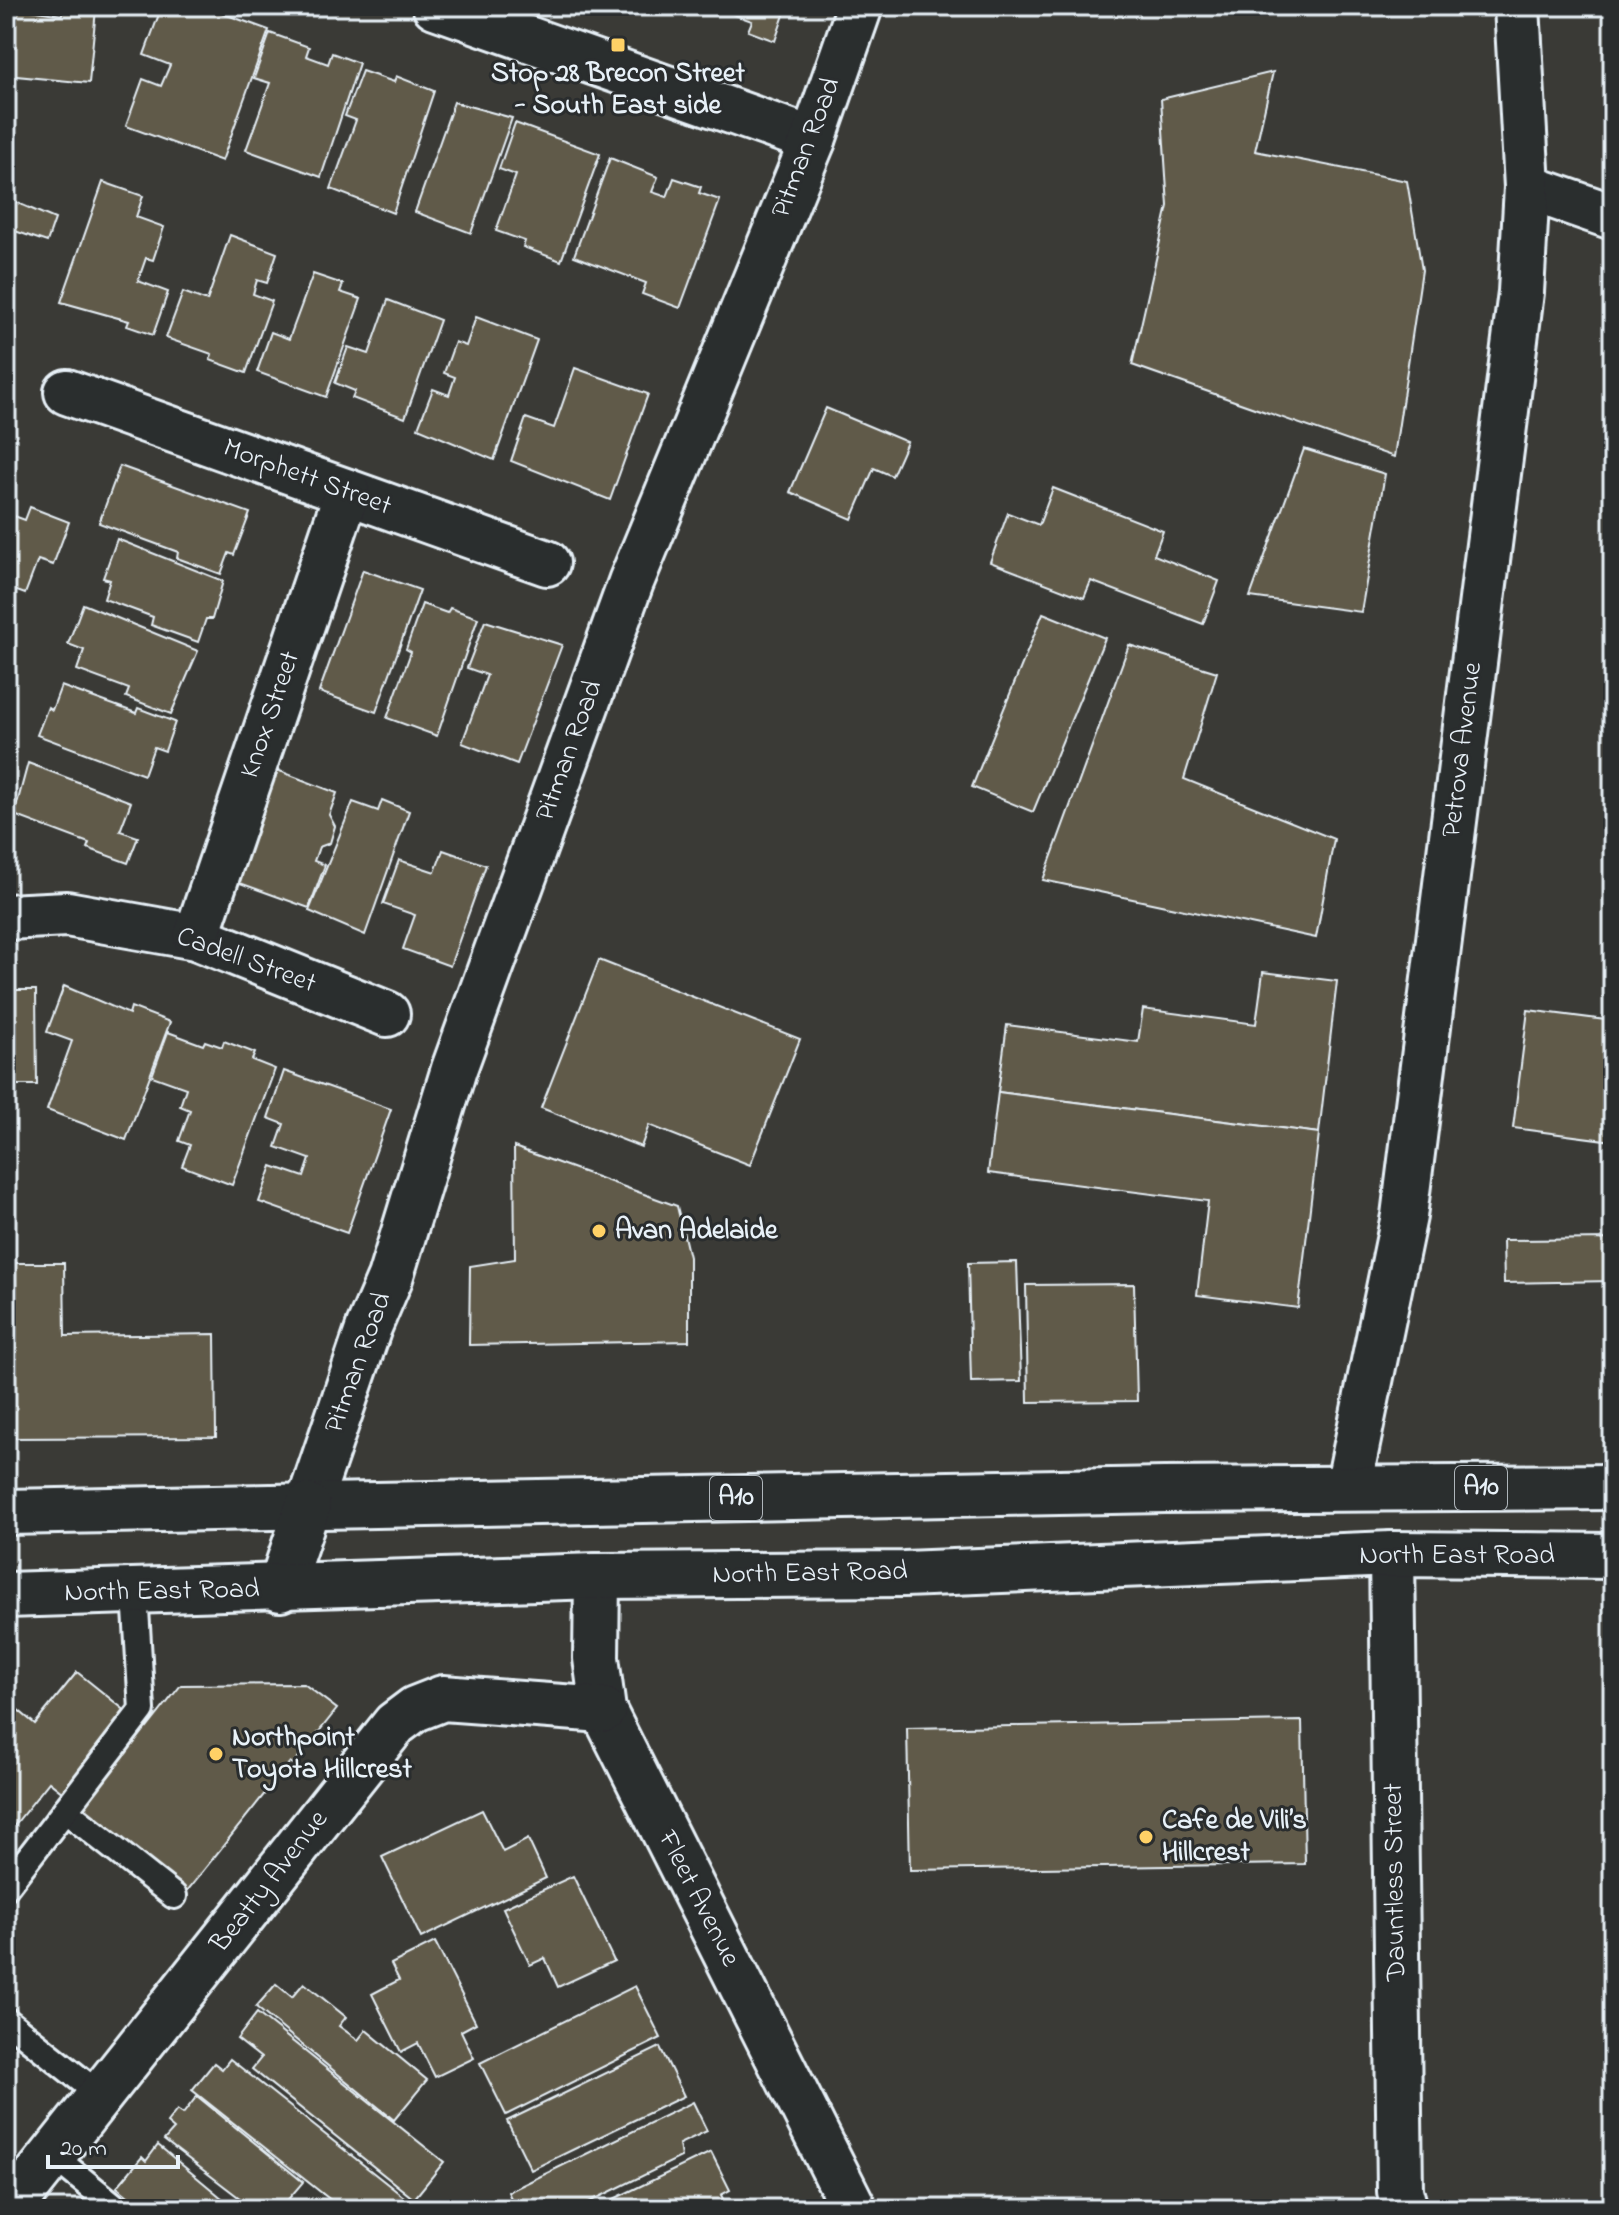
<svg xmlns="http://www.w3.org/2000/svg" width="1619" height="2215" font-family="'Indie Flower',sans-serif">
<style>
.building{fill:#615a4a;stroke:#e8f1f8;stroke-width:2}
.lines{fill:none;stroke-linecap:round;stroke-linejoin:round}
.lane-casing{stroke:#e8f1f8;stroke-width:30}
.street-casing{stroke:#e8f1f8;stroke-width:50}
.highway-casing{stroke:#e8f1f8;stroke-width:50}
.lane{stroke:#2a2d2e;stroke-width:24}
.street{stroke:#2a2d2e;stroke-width:44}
.highway{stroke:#2a2d2e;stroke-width:44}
.poi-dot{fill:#ffd166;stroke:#2a2d2e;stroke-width:3}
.labels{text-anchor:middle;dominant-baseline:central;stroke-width:6;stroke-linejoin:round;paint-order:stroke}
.shield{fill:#2a2d2e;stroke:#afb6bb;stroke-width:2}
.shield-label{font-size:26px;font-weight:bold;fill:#e8f1f8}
.poi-label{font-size:28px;font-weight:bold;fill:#e8f1f8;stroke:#2a2d2e;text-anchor:start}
.street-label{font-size:28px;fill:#e8f1f8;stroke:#2a2d2e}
</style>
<rect width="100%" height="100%" fill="#3a3a36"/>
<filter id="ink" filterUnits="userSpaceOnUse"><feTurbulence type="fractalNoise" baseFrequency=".0125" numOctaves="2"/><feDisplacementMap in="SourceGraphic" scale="16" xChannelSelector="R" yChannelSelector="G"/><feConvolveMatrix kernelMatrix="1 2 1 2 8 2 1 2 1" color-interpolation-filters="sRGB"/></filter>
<g filter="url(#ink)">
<!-- building -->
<g class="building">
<path d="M6 6 62 15 63 6 96 9 89 83 6 75Z"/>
<path d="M162 6H202L269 30 222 161 126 126 143 79 161 86 170 65 144 55Z"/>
<path d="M710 6H787L775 41 748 31 752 21Z"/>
<path d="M270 33 309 47 306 56 328 64 332 53 359 63 321 177 246 150 270 83 254 78Z"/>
<path d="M362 71 394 82 396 76 434 91 393 213 331 189 356 120 345 116Z"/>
<path d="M1273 72 1255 151 1407 181 1422 270 1394 457 1132 365 1168 206 1161 99Z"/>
<path d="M454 102 512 118 471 233 415 212Z"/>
<path d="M515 123 600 154 561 261 523 247 525 241 496 231 516 175 499 169Z"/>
<path d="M610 158 658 177 652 192 667 197 674 178 701 187 699 193 720 200 680 308 642 294 646 283 574 256Z"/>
<path d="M103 182 143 196 136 217 164 227 153 260 146 258 138 281 168 292 153 335 127 326 129 321 61 302Z"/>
<path d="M6 198 55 219 47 242 15 231 6 255Z"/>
<path d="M230 235 277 253 267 283 257 280 253 294 272 301 246 373 210 360 212 354 166 338 183 292 207 301Z"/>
<path d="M313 274 343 284 340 292 361 299 326 397 257 372 271 332 289 339Z"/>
<path d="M388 300 440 320 405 418 352 398 355 391 335 383 348 347 369 354Z"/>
<path d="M476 317 537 340 494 460 418 428 433 389 449 395 455 377 444 373 455 342 466 346Z"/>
<path d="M575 368 648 394 610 500 511 461 526 418 554 428Z"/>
<path d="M826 408 907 442 892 476 874 468 852 519 790 492Z"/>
<path d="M1304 449 1385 474 1361 612 1250 597Z"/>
<path d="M120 466 250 513 234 555 229 553 221 574 177 558 178 552 99 523Z"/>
<path d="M1053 488 1163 531 1154 555 1219 581 1203 624 1091 581 1084 598 990 562 1008 513 1039 525Z"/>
<path d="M30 507 69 522 53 565 38 560 25 594 9 588 6 595V513L25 520Z"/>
<path d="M117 539 223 581 212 619H206L198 642 151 625 153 617 104 599 110 580 103 578Z"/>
<path d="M363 570 420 590 376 712 319 692Z"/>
<path d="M83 604 198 651 171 714 126 697 129 689 77 670 84 650 68 644Z"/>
<path d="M422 604 447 613 450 608 478 618 437 736 387 718 411 652 406 649Z"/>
<path d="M1043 613 1105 638 1033 812 972 787Z"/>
<path d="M485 621 562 645 517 764 462 743 487 675 467 668Z"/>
<path d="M1129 645 1217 672 1184 779 1334 839 1316 938 1043 880Z"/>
<path d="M61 686 136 713 138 708 175 722 165 751 154 747 144 775 37 735 48 707 52 710Z"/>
<path d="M28 763 131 802 120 831 138 837 128 863 87 848 89 843 14 815Z"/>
<path d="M277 770 337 793 329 815 335 826 330 843 319 847 314 861 325 865 309 908 237 882Z"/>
<path d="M382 800 409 811 365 935 309 911 353 802 378 811Z"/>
<path d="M443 850 486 865 450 966 403 949 415 915 383 904 399 860 435 872Z"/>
<path d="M599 960 800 1039 750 1165 649 1125 641 1147 541 1108Z"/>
<path d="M1263 972 1337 981 1319 1133 998 1092 1007 1025 1138 1042 1143 1009 1256 1024Z"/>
<path d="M64 986 129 1014 131 1007 170 1022 126 1140 47 1110 72 1041 47 1032Z"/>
<path d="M6 990H36L37 1085H6Z"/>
<path d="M1528 1010 1613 1021V1141L1513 1128Z"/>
<path d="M168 1032 203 1045 205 1041 222 1047 224 1041 255 1053 252 1060 275 1069 232 1185 182 1166 190 1145 179 1141 190 1110 180 1106 186 1088 152 1076Z"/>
<path d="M284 1071 391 1109 347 1233 259 1202 272 1166 304 1177 310 1159 276 1147 284 1124 268 1118Z"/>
<path d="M998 1092 1319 1133 1298 1308 1197 1295 1208 1201 988 1173Z"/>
<path d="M514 1147 677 1206 689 1257V1341L469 1345 470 1266 515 1259Z"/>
<path d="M1613 1239V1281L1504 1283 1503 1240Z"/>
<path d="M1017 1262 1021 1381 971 1382 968 1263Z"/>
<path d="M6 1263H64L65 1336 215 1334 216 1437 6 1438Z"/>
<path d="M1134 1284 1137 1401 1028 1402 1026 1285Z"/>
<path d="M77 1672 147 1728 181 1685 304 1684 337 1709 293 1764 290 1762 187 1891 49 1782 6 1836V1700L35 1724Z"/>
<path d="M1302 1721 1305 1864 910 1870 907 1728Z"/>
<path d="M482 1810 503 1852 528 1839 546 1878 421 1938 382 1857Z"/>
<path d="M573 1876 614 1961 558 1987 545 1958 530 1965 503 1908Z"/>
<path d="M435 1942 476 2023 461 2031 474 2058 435 2077 418 2043 401 2052 372 1994 399 1980 391 1964Z"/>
<path d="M304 1983 346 2017 339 2026 358 2040 366 2030 427 2080 394 2120 256 2007 276 1984 292 1997Z"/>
<path d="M635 1986 661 2038 506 2115 480 2063Z"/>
<path d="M257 2013 444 2162 414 2199 252 2069 261 2058 237 2039Z"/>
<path d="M660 2047 684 2096 531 2170 507 2121Z"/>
<path d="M230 2059 419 2209H342L192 2090 214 2063 222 2069Z"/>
<path d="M197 2096 303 2182 280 2209 265 2199 254 2209 164 2140 174 2129 167 2123 177 2110 183 2114Z"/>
<path d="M693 2102 707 2131 679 2144 681 2157 575 2209H516L508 2192Z"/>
<path d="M158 2145 235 2209H144L117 2187 142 2157 146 2161Z"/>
<path d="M711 2152 730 2190 721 2195 728 2209H593Z"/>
</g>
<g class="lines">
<!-- lane casing -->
<g class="lane-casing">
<g id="lane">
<path d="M65 1810 174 1896"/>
<path d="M6 1887 142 1710 135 1592"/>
<path d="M6 2020 101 2096"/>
<path d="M53 2156 118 2209"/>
</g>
</g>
<!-- street casing -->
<g class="street-casing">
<g id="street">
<path d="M435 6 813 140"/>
<path d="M1527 187 1613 217"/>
<path d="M67 392 547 563"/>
<path d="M6 917 67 914 196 937 387 1014"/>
<path d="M196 937 347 492"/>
<path d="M1348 1488 1404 1216 1521 292 1527 187 1517 6"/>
<path d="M308 1506 369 1327 390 1278 454 1069 631 582 813 140 860 6"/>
<path d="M1392 1554 1400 2191 1405 2209"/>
<path d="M597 1576 596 1658 603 1710 854 2209"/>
<path d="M10 2209 395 1724 415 1709 443 1698 603 1710"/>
</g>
</g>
<!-- highway casing -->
<g class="highway-casing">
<g id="highway">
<path d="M6 1512 1164 1490 1613 1487"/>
<path d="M280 1589 308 1506"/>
<path d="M6 1595 597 1576 904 1574 1392 1554 1613 1556"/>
</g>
</g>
<!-- lane -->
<use href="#lane" class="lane"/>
<!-- street -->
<use href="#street" class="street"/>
<!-- highway -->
<use href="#highway" class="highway"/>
</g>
</g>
<!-- markers -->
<g class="poi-dot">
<rect x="610" y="37" width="16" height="16" rx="4"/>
<circle cx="599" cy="1231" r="8"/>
<circle cx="216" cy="1754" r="8"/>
<circle cx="1146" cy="1837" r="8"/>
</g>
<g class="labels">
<!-- shield labels -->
<g class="shield">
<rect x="1455" y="1466" width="52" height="44" rx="6"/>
<rect x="710" y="1476" width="52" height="44" rx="6"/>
</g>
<g class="shield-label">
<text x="1481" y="1488">A10</text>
<text x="736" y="1498">A10</text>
</g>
<!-- poi labels -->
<g class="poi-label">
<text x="618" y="74" text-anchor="middle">Stop 28 Brecon Street<tspan x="618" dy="32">- South East side</tspan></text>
<text x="615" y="1231">Avan Adelaide</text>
<text x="232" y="1738">Northpoint<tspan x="232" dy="32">Toyota Hillcrest</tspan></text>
<text x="1162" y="1821">Cafe de Vili’s<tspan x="1162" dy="32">Hillcrest</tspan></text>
</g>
<!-- street labels -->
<g class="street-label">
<text transform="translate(807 148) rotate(-69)">Pitman Road</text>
<text transform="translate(307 478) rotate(20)">Morphett Street</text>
<text transform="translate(271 715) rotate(-71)">Knox Street</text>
<text transform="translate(1463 750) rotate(-83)">Petrova Avenue</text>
<text transform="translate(570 751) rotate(-70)">Pitman Road</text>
<text transform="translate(246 961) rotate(20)">Cadell Street</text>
<text transform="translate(359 1363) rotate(-70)">Pitman Road</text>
<text x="1457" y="1556">North East Road</text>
<text transform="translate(810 1574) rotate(-1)">North East Road</text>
<text transform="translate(162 1592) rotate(-1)">North East Road</text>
<text transform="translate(270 1882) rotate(-52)">Beatty Avenue</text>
<text transform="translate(1396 1882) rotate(-91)">Dauntless Street</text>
<text transform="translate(698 1899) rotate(63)">Fleet Avenue</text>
</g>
</g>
<!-- margin -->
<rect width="1619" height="2215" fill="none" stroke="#2a2d2e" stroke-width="32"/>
<rect x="16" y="16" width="1587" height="2183" fill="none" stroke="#e8f1f8" stroke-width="3" filter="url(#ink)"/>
<!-- scale -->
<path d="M48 2155v12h130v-12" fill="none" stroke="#e8f1f8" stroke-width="4"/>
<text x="60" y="2155" font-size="24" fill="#e8f1f8" stroke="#2a2d2e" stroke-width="6" paint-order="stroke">20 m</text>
</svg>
